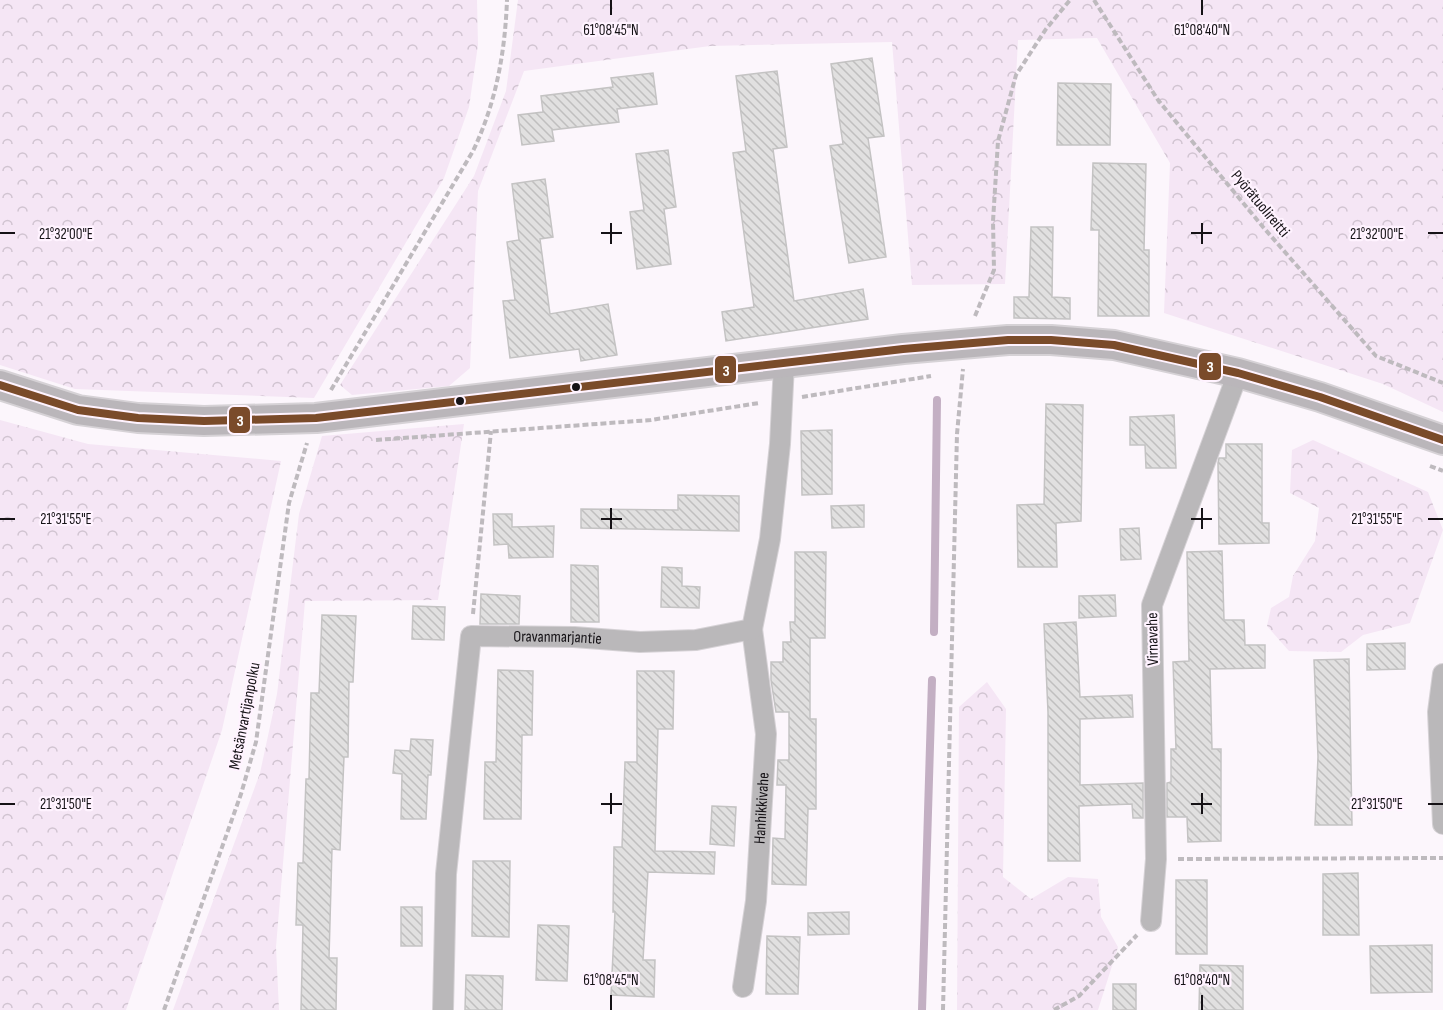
<svg xmlns="http://www.w3.org/2000/svg" width="1443" height="1010" font-family="'Sofia Sans Condensed',sans-serif">
<style>
.forest{fill:url(#forest-crowns)}
.lines{fill:none;stroke-linecap:round;stroke-linejoin:round}
.stream{stroke:#c3afc3;stroke-width:8}
.building{fill:url(#building-back-hatch);stroke:#c4c3c3;stroke-width:1.5}
.street-casing{stroke:#d6d2d6;stroke-width:22}
.secondary-casing{stroke:#d6d2d6;stroke-width:32}
.path{stroke:#bebabe;stroke-width:4;stroke-dasharray:6 3;stroke-linecap:butt}
.street{stroke:#bab8ba;stroke-width:20}
.secondary{stroke:#bab6ba;stroke-width:28}
.bus-1-casing{stroke:#fff3ff;stroke-width:12}
.bus-1{stroke:#7a4b2a;stroke-width:8}
.ticks{fill:none;stroke:#151216;stroke-width:2}
.bus-dot{fill:#151216;stroke:#fff3ff;stroke-width:2}
.labels{text-anchor:middle;dominant-baseline:central;stroke-width:4.5;stroke-linejoin:round;paint-order:stroke}
.street-label{font-size:16px;fill:#151216;stroke:#fff3ff}
.ticks-label{font-size:15px;text-anchor:middle;fill:#151216;stroke:#fff3ff;stroke-width:4.5;stroke-linejoin:round;paint-order:stroke}
.line-badge{stroke:#fff3ff;stroke-width:2}
.badge-label{font-size:16px;text-anchor:middle;font-weight:bold;fill:#fff}
</style>
<defs>
<pattern id="forest-crowns" width="20" height="18" patternUnits="userSpaceOnUse" patternTransform="scale(1.5)"><rect width="20" height="18" fill="#f5e6f5"/><path d="M2 6a3 3 0 1 1 6 0M12 15a3 3 0 1 1 6 0" fill="none" stroke="#d1c4d1"/></pattern>
<pattern id="building-back-hatch" width="6" height="6" patternUnits="userSpaceOnUse" patternTransform="scale(1.5)"><rect width="6" height="6" fill="#e1e0e0"/><path d="M-1 5l2 2M0 0l6 6M5-1l2 2" fill="none" stroke="#c0bfbf"/></pattern>
</defs>
<rect width="100%" height="100%" fill="#fcf6fc"/>
<!-- forest -->
<g class="forest">
<path d="M0 0H477L478 45 469 107 444 178 314 398 75 389 0 365Z"/>
<path d="M518 0H1443V412L1383 384 1164 313 1170 163 1097 38 1018 40 1005 284 912 285 892 42 710 46 524 71 478 191 470 368 449 386 352 395 340 385 474 176 506 91Z"/>
<path d="M0 420 88 444 281 461 222 730 126 1010H0Z"/>
<path d="M464 424 438 600 305 601 276 947 279 1010H173L260 773 277 694 299 514 322 436Z"/>
<path d="M1313 440 1428 492 1443 530 1410 623 1363 635 1341 652 1289 651 1267 626 1271 608 1289 597 1293 576 1315 541 1319 508 1290 493 1292 450Z"/>
<path d="M987 682 1006 709 1003 877 1031 899 1068 877 1098 879 1101 917 1118 947 1098 1010H957L959 707Z"/>
</g>
<g class="lines">
<!-- stream -->
<g class="stream">
<path d="M934 632 937 400"/>
<path d="M922 1010 932 680"/>
</g>
</g>
<!-- building -->
<g class="building">
<path d="M872 58 884 136 868 138 886 257 849 263 830 146 843 144 831 64Z"/>
<path d="M777 71 787 147 773 149 794 301 863 289 868 319 726 341 722 312 754 307 733 153 746 151 736 76Z"/>
<path d="M653 73 657 104 617 109 619 122 552 130 554 141 522 145 518 115 543 112 541 96 613 87 611 78Z"/>
<path d="M1058 83 1111 84 1110 145H1057Z"/>
<path d="M668 150 676 207 664 209 671 264 637 269 630 212 644 210 636 154Z"/>
<path d="M1093 163 1146 164 1144 250H1149V316H1098L1099 230H1091Z"/>
<path d="M545 179 553 237 540 239 550 314 608 304 617 355 581 361 579 349 510 358 503 301 515 300 507 242 519 240 512 184Z"/>
<path d="M1031 227H1053L1052 297 1070 298V319L1014 318V297H1029Z"/>
<path d="M1046 404 1083 405 1081 521 1056 523 1057 567H1018L1017 505 1044 504Z"/>
<path d="M1174 415 1176 468H1146L1145 445H1130V417Z"/>
<path d="M832 430V494L802 495 801 431Z"/>
<path d="M1226 444H1262V523H1269V543L1219 544 1218 463 1219 458H1226Z"/>
<path d="M678 495 739 496V531L581 528V509L678 510Z"/>
<path d="M864 505V527L832 528 831 506Z"/>
<path d="M493 514H512V527L554 526 553 557 509 558 508 544 494 545Z"/>
<path d="M1139 528 1141 559 1121 560 1120 529Z"/>
<path d="M1222 551 1224 620H1244L1245 645H1265V668L1210 669 1212 749H1221V841L1188 842 1187 817H1167V783L1171 782V749H1176L1173 662 1189 661 1187 552Z"/>
<path d="M795 552H826L825 638H810V719H816V809H808L806 885 772 884 773 838 785 839 786 785H777L778 760H789V712H776L771 680V662H783V642H791L790 622H795Z"/>
<path d="M571 565 598 566 599 622H571Z"/>
<path d="M662 567 682 568V586L700 587 699 608 661 607Z"/>
<path d="M481 594 520 596 519 624H480Z"/>
<path d="M1115 595 1116 616 1079 618V596Z"/>
<path d="M413 606 445 607 444 640 412 639Z"/>
<path d="M322 615 356 616 353 682H349L348 757H344L340 850 332 849 329 958H337L336 1010H301L303 925H296L298 863H303L306 779H309L311 693H319Z"/>
<path d="M1076 622 1080 697 1132 695 1133 717 1080 719V785L1143 783V818H1133L1132 804 1079 806 1080 861H1048V712L1044 624Z"/>
<path d="M1405 643V669L1367 670V644Z"/>
<path d="M1349 659 1352 825H1315L1318 757 1314 660Z"/>
<path d="M498 670 533 671 532 735H522L521 819H484L485 762H496Z"/>
<path d="M637 671H674L673 729H658L655 851 715 852 714 874 648 872 643 960H655L654 997 611 995 615 912H613L614 847H622L625 762H637Z"/>
<path d="M411 739 433 740 431 775H428L426 819H401L402 774 393 773 395 750 410 751Z"/>
<path d="M712 806 736 807 734 846 710 844Z"/>
<path d="M473 861H510L509 937 472 936Z"/>
<path d="M1358 873 1359 935H1323V874Z"/>
<rect x="1176" y="880" width="31" height="74"/>
<rect x="401" y="907" width="21" height="39"/>
<path d="M849 912V934L808 935V913Z"/>
<path d="M538 925 569 926 567 981 536 980Z"/>
<path d="M767 936 800 937 798 994H766Z"/>
<path d="M1432 945V992L1371 993 1370 946Z"/>
<path d="M1200 965 1243 966V1010H1199Z"/>
<path d="M466 975 503 976 502 1010H465Z"/>
<rect x="1113" y="984" width="23" height="26"/>
</g>
<g class="lines">
<!-- street casing -->
<g class="street-casing">
<g id="street">
<path d="M1443 674 1438 712 1443 824"/>
<path d="M1151 921 1156 859 1152 605 1238 373"/>
<path id="s1" d="M743 987 756 901 766 734 752 629"/>
<path id="s2" d="M443 1010 446 874 471 636 574 637 640 642 696 640 752 629 770 539 780 444 784 364"/>
</g>
</g>
<!-- secondary casing -->
<g class="secondary-casing">
<path id="secondary" d="M0 385 78 410 138 418 204 421 316 418 903 349 1008 340H1051L1114 345 1238 373 1320 397 1443 440"/>
</g>
<!-- path -->
<g class="path">
<path d="M1094 0 1158 100 1263 227 1376 356 1443 383"/>
<path d="M975 316 994 270 993 221 998 141 1016 75 1046 29 1070 0"/>
<path d="M331 390 473 151C496 103 505 53 507 0"/>
<path d="M802 397 931 376"/>
<path d="M376 440 651 420 759 403"/>
<path d="M1430 466 1443 471"/>
<path d="M473 614 491 431"/>
<path d="M1178 859 1443 858"/>
<path d="M164 1010 241 794 256 742 289 503 307 443"/>
<path d="M943 1010 957 434 963 369"/>
<path d="M1054 1010 1079 996 1137 935"/>
</g>
<!-- street -->
<use href="#street" class="street"/>
<!-- secondary -->
<use href="#secondary" class="secondary"/>
<!-- bus-1 casing -->
<g class="bus-1-casing">
<path id="bus-1" d="M0 385 78 410 138 418 204 421 316 418 903 349 1008 340H1051L1114 345 1238 373 1320 397 1443 440"/>
</g>
<!-- bus-1 -->
<use href="#bus-1" class="bus-1"/>
</g>
<!-- ticks -->
<path class="ticks" d="M611 0V15M1202 0V15M611 223V244M1202 223V244M0 233H15M601 233H622M1191 233H1212M1428 233H1443M611 508V529M1202 508V529M0 519H15M601 519H622M1191 519H1212M1428 519H1443M611 793V814M1202 793V814M0 804H15M601 804H622M1191 804H1212M1428 804H1443M611 995V1010M1202 995V1010"/>
<!-- markers -->
<g class="bus-dot">
<circle cx="576" cy="387" r="5"/>
<circle cx="460" cy="401" r="5"/>
</g>
<g class="labels">
<!-- street labels -->
<g class="street-label">
<text transform="translate(1260 204) rotate(50)">Pyörätuolireitti</text>
<text stroke="none"><textPath href="#s2" startOffset="462">Oravanmarjantie</textPath></text>
<text transform="translate(1153 639) rotate(-91)">Virnavahe</text>
<text transform="translate(245 716) rotate(-79)">Metsänvartijanpolku</text>
<text stroke="none"><textPath href="#s1" startOffset="180">Hanhikkivahe</textPath></text>
</g>
</g>
<g class="ticks-label">
<text x="611" y="35">61°08'45"N</text>
<text x="1202" y="35">61°08'40"N</text>
<text x="1377" y="239">21°32'00"E</text>
<text x="66" y="239">21°32'00"E</text>
<text x="1377" y="524">21°31'55"E</text>
<text x="66" y="524">21°31'55"E</text>
<text x="1377" y="809">21°31'50"E</text>
<text x="66" y="809">21°31'50"E</text>
<text x="611" y="985">61°08'45"N</text>
<text x="1202" y="985">61°08'40"N</text>
</g>
<g class="line-badge">
<rect x="1198" y="352" width="24" height="29" rx="6" fill="#7a4b2a"/>
<rect x="714" y="355" width="23" height="29" rx="6" fill="#7a4b2a"/>
<rect x="228" y="406" width="23" height="28" rx="6" fill="#7a4b2a"/>
</g>
<g class="badge-label">
<text x="1210" y="372">3</text>
<text x="726" y="376">3</text>
<text x="240" y="426">3</text>
</g>
</svg>
